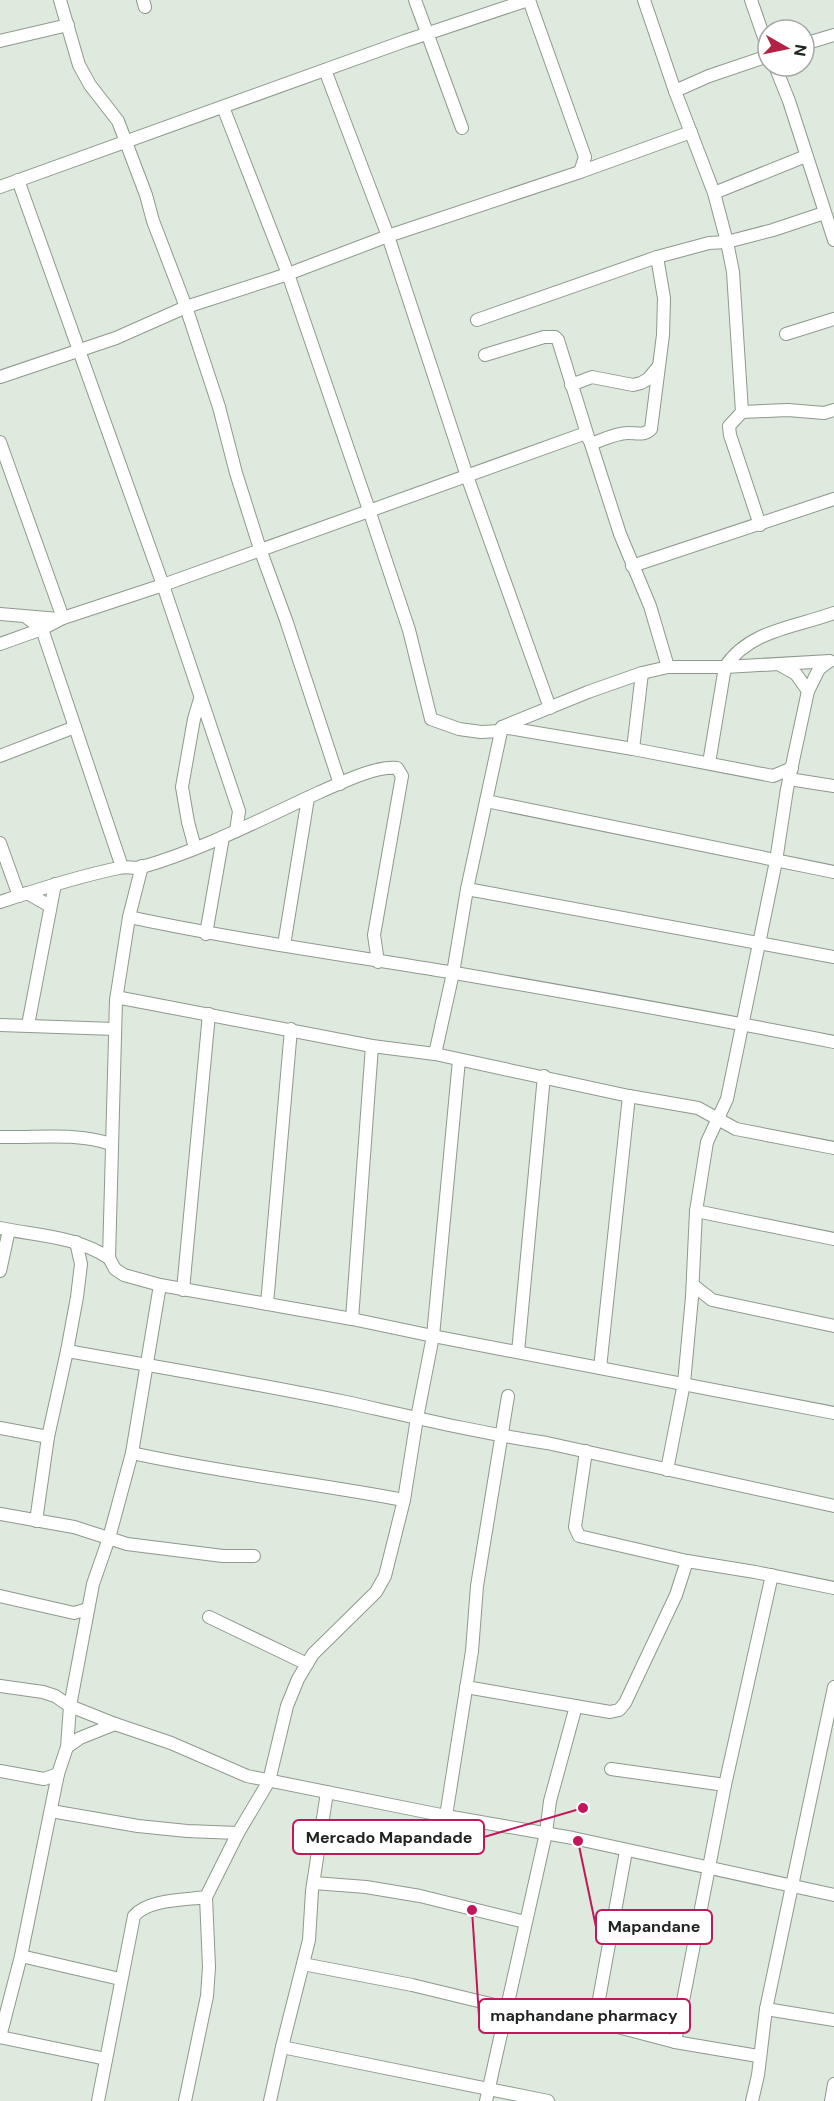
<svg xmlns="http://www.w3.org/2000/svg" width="834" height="2101" font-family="'DM Sans',sans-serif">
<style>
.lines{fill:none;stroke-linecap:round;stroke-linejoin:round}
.minor-casing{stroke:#8e998d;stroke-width:14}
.minor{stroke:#fff;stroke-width:12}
.leader{fill:none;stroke:#c2185b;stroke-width:2}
.callout-dot{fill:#c2185b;stroke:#fff;stroke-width:2}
.callout{fill:#fff;stroke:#c2185b;stroke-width:2}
.callout-label{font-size:16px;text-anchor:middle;font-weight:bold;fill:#212521}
</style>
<rect width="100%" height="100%" fill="#deeadd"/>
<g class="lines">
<!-- minor casing -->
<g class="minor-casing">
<g id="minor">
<path d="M60 0 79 65 90 85 118 121 146 195 153 221 186 307 219 407 236 473 260 549 286 620 340 784"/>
<path d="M143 0 145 7"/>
<path d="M415 0 462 128"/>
<path d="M529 0 585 157 580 172"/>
<path d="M644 0 675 91 714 193 727 242 733 272 742 412"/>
<path d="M751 0 768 49"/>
<path d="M0 41 68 25"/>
<path d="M804 44 834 35"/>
<path d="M775 66 789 101 834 240"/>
<path d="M325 70 388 236 467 476 550 708"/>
<path d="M675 91 709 76 768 56"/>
<path d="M223 107 288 274 369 510 409 630 431 719 459 729 481 732 500 731"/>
<path d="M18 180 163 585 239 811 236 831"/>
<path d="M0 187 405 41 528 0"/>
<path d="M714 193 806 156"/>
<path d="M657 257 664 298 663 335 651 429C644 436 637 433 628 433 616 433 602 440 591 444L620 534 650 606 668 667"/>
<path d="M477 320 657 257 709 243 727 242 773 230 824 213"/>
<path d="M786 334 834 319"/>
<path d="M485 355 544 337H555L558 340 589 440"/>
<path d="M0 377 116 338 186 307 288 274 388 236 580 172 691 132"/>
<path d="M571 385 592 377 633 385 641 383 648 379 658 367"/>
<path d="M0 442 63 618"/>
<path d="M760 525 730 435 729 426 742 412 788 410 824 413 834 410"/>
<path d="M632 566 834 499"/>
<path d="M0 614 59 619"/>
<path d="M26 617 42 629 122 867"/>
<path d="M0 644 42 629 63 618 163 585 586 433"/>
<path d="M780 665 796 674 808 691"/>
<path d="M502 727 633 749 773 776 792 768"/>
<path d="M633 749 642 673"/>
<path d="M0 756 75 727"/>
<path d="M709 763 725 667C749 630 796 627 834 613"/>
<path d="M789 779 834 786"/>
<path d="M486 801 834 872"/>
<path d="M0 843 19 896"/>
<path d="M195 848 188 822 182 787 194 719 200 699"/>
<path d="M142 866 129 917 116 1000 109 1258 115 1269 124 1275 160 1285 352 1319 433 1336 834 1413"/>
<path d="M467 889 834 957"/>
<path d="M27 893 50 906"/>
<path d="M0 902C39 889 79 876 119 868 127 866 134 869 142 867 204 849 261 819 320 792 341 783 374 766 397 768L402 776 374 935 378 962"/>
<path d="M129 917C237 940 346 955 455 973 582 995 708 1017 834 1042"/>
<path d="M206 934 223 837"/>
<path d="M284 945 308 798"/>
<path d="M116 1000 121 998 372 1046 435 1054 629 1096 698 1108 736 1129 834 1148"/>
<path d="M0 1025 115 1029"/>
<path d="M28 1025 55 884"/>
<path d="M435 1054 453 973 467 889 502 727 588 692 642 673 668 667H725L830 661"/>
<path d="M0 1137C39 1138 73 1132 111 1144"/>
<path d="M696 1211 834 1239"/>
<path d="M0 1228C39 1236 75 1236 109 1258"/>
<path d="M0 1271 9 1230"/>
<path d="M693 1285 712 1300 834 1326"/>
<path d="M183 1290 209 1014"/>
<path d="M267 1304 291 1029"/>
<path d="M352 1319 372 1046"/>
<path d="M67 1351C160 1367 254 1383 346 1402 413 1417 479 1433 547 1443L834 1506"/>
<path d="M518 1352 544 1076"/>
<path d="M600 1368 629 1096"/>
<path d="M0 1428 48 1437"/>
<path d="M586 1451 575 1527 579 1536 687 1561 755 1572 834 1588"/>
<path d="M132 1453C222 1473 314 1483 404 1500"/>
<path d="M667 1470 684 1383 692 1297 696 1211 707 1142 727 1099 776 861 787 789 808 691 819 669 828 662"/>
<path d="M0 1514 74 1527 127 1544 223 1556H254"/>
<path d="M36 1521 48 1437 67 1351 77 1297 81 1264 76 1242"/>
<path d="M0 1596 74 1613 88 1609"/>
<path d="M209 1617 307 1664"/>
<path d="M0 1686 43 1692 55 1696 70 1706 115 1724 171 1743 247 1776 446 1816 573 1838 834 1895"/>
<path d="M466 1687 610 1712 619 1710 625 1703 676 1595 687 1561"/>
<path d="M67 1747 80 1738 115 1724"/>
<path d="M611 1769 725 1785"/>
<path d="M0 1771 44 1779 58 1774"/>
<path d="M51 1811 138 1826 187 1831 238 1833"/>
<path d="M446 1816 472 1651 477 1586 508 1396"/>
<path d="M314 1883 366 1887 420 1896 525 1922"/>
<path d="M21 1956 120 1979"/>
<path d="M303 1964 412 1985 507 2008 595 2021 675 2042 758 2056"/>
<path d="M766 2009 834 2020"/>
<path d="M595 2021 626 1851"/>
<path d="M675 2042 725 1785 772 1575"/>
<path d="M282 2047 548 2101"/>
<path d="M106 2059 0 2037 21 1956 58 1774 67 1747 70 1706 93 1584 109 1538 132 1453 160 1285"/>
<path d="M98 2101 134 1916C148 1899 186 1900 206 1897L238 1833 269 1781 287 1706 298 1679 313 1654 376 1592 385 1576 404 1500 417 1418 433 1336 459 1060"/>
<path d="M185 2101 207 1996 209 1967 206 1897"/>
<path d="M270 2101 282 2047 309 1940 312 1891 327 1792"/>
<path d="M486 2101 546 1833 550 1801 576 1706"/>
<path d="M752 2101 758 2075 766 2009 834 1687"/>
<path d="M831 2101 834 2084"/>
</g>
</g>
<!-- minor -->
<use href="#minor" class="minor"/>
</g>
<!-- callouts -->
<path class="leader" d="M583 1808L484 1837M578 1841L596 1927M472 1910L479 2016"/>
<g class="callout-dot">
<circle cx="583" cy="1808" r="6"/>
<circle cx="578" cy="1841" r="6"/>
<circle cx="472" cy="1910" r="6"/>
</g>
<g class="callout">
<rect x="293" y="1820" width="191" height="34" rx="6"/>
<rect x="596" y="1910" width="116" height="34" rx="6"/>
<rect x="479" y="1999" width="211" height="34" rx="6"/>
</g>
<g class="callout-label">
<text x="389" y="1843">Mercado Mapandade</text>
<text x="654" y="1932">Mapandane</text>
<text x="584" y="2021">maphandane pharmacy</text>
</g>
<!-- north arrow -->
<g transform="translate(786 48) rotate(99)"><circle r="28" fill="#ffffff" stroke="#a6a8a6" stroke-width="1.5"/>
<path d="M0-4.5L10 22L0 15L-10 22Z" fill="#b32144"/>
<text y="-9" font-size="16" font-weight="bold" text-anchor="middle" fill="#212521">N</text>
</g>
</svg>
